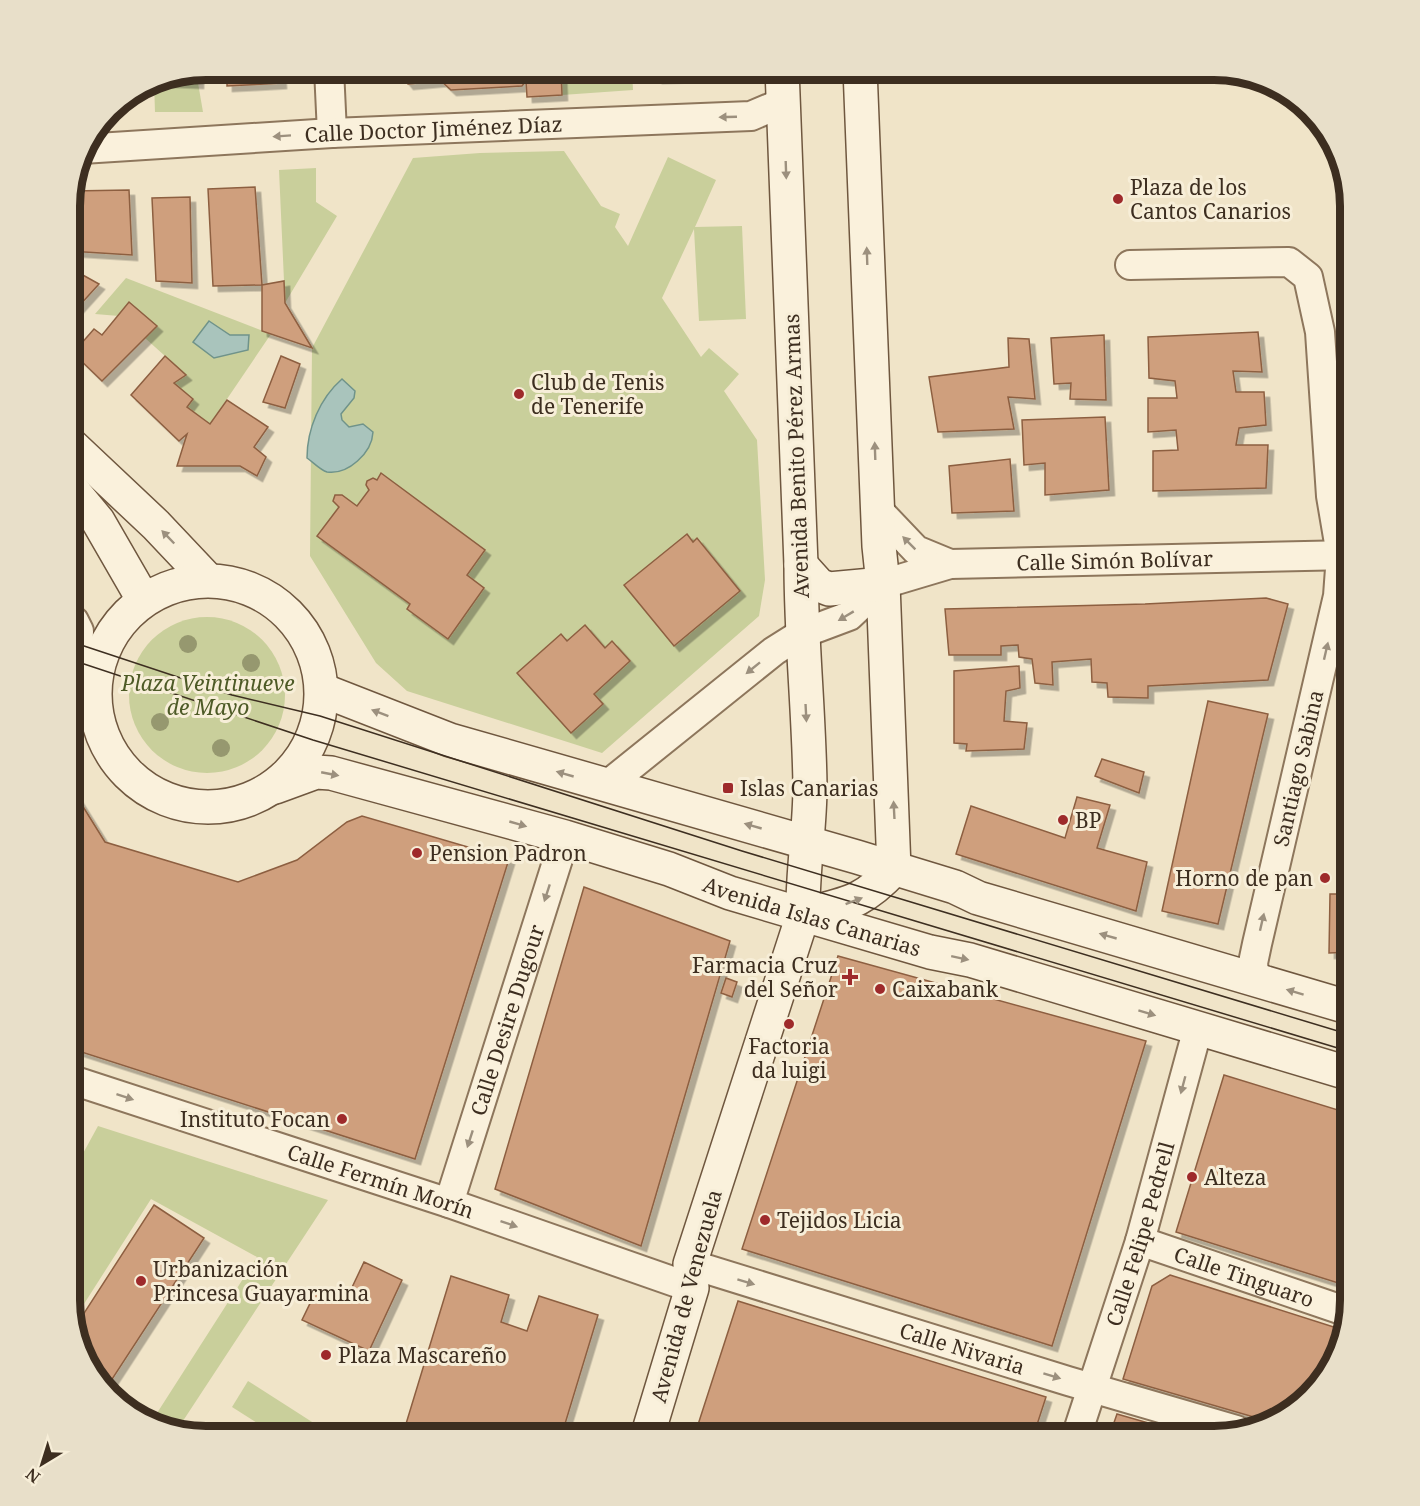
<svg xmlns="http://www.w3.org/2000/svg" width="1420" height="1506" font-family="'Noto Serif',serif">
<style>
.green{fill:#c9cf9b}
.water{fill:#a9c4bc;stroke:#6f938a;stroke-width:1.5}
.building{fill:#cf9f7d;stroke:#8d5f41;stroke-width:1.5;filter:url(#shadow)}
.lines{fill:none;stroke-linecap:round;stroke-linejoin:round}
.street-casing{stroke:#8d765c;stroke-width:32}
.secondary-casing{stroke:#6f573f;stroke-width:36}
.street{stroke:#faf1dc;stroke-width:28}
.secondary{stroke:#faf1dc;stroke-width:33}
.tram{stroke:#3d2e20;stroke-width:1.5}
.tree{fill:#96986f}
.oneway{fill:#9c907e}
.poi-dot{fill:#9e2a2b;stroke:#f7eed8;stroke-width:2}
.labels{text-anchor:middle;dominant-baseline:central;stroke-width:6;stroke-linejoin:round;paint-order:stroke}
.street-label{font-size:21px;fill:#3d2e20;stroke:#f7eed8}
.poi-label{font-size:21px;fill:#3d2e20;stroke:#f7eed8;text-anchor:start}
.park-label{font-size:21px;font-style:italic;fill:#4d5a26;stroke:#f7eed8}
.rim{fill:none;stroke:#3d2e20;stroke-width:8}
</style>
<defs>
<filter id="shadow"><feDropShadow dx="5.5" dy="5.5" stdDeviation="0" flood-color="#0004"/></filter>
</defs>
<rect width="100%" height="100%" fill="#f0e4c8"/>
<!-- green -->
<g class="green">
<path d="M561 69H632L633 90 562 95Z"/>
<path d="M154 81 198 83 203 112H155Z"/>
<path d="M564 151 601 206 620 214 615 227 628 246 668 157 716 180 695 227 742 226 746 319 699 321 694 229 662 298 701 357 709 348 739 374 724 391 757 440 765 580 759 616 602 753 407 691 376 663 310 556 312 348 413 158 480 153Z"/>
<path d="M316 168V202L337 216 285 303 279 170Z"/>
<path d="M1341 177 1351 205V243H1348Z"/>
<path d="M126 278 271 334 210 424 187 407 193 399 174 383 185 374 145 338 157 326 119 316 95 314Z"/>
<circle cx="207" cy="695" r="78"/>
<path d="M98 1126 328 1200 177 1430 150 1424 257 1257 151 1199 75 1318 69 1301V1179Z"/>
<path d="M248 1381 334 1436 333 1437H279L232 1407Z"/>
</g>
<!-- water -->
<g class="water">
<path d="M209 321 230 335H249L248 350 214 358 193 342Z"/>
<path d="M342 379 355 391 354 398 341 414 342 420 349 427 363 424 373 432C372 453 348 475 327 472 320 470 313 462 307 458 307 429 320 398 342 379Z"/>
</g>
<!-- building -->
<g class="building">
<path d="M227 69H280L281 83 227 86Z"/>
<path d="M403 69H561L562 95 527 97 526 81 522 86 451 90 441 81 408 84 403 78Z"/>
<path d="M649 69H715L716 76 657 78 658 73H649Z"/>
<path d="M198 71V83L154 81V79Z"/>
<path d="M255 187 262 285 213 286 208 189Z"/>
<path d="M129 190 132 255 69 251 71 191Z"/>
<path d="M190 197 192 283 156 281 152 198Z"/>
<path d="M72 269 99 284 69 317V271Z"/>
<path d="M284 281 285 303 312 348 262 331V285Z"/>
<path d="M129 302 157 326 102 381 73 353 94 329 102 335Z"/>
<path d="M1258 332 1262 372 1233 371 1236 392H1264L1266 425 1239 428 1236 445H1268L1266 488 1153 491V451L1178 450 1176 430 1148 432V398H1177L1175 381 1149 378 1148 337Z"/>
<path d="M1104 335 1106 400 1070 399 1071 383 1054 384 1051 338Z"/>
<path d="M1008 338 1029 339 1035 399 1008 397 1014 429 938 432 929 377 1009 367Z"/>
<path d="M165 356 186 375 174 383 193 399 187 407 210 424 227 400 268 427 254 447 266 457 257 476 240 466H177L187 434 179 441 131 395Z"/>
<path d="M281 356 300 364 285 408 263 402Z"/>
<path d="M1105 417 1109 490 1045 495V463L1024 465 1022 420Z"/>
<path d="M1010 459 1014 511 952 513 949 466Z"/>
<path d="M381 473 485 550 467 575 484 588 448 639 407 609 410 604 317 536 339 507 333 501 335 495H342L357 506 369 490 366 485 367 481 373 478 377 480Z"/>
<path d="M687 534 693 542 697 538 740 591 674 646 624 585Z"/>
<path d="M1266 598 1288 604 1268 680 1148 686V698L1108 697 1107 683 1092 682 1091 659 1052 662 1053 685 1035 683 1032 659 1019 657 1018 645 1001 646V655H949L945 609 1145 604Z"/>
<path d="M585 625 605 648 612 641 630 661 594 694 603 704 571 733 517 673 561 634 567 641Z"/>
<path d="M1019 666 1020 688 1006 691 1004 721 1027 723 1024 749 966 751 967 744 954 743V671Z"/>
<path d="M1208 701 1268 714 1218 924 1162 911Z"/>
<path d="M1102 759 1144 772 1139 793 1095 776Z"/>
<path d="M69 784 105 842 238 882 297 860 347 822 362 816 509 859 415 1159 69 1048Z"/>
<path d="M1077 797 1110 805 1097 848 1147 862 1136 911 956 854 971 806 1065 838Z"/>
<path d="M584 887 730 941 641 1246 495 1189Z"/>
<path d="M1330 894H1351V952L1329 953Z"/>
<path d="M838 956 1146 1041 1052 1346 742 1249Z"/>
<path d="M726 978 737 982 732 997 721 993Z"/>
<path d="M1224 1075 1351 1114V1287L1176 1232Z"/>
<path d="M154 1205 204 1238 105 1390 97 1384 77 1324Z"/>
<path d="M364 1262 402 1280 369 1351 302 1320 318 1287 346 1300Z"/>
<path d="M1170 1275 1340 1329 1325 1375 1298 1409 1264 1420 1123 1379 1152 1286Z"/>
<path d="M451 1276 509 1295 501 1322 527 1331 539 1296 598 1315 561 1437H402Z"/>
<path d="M738 1301 1046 1397 1033 1437H694Z"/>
<path d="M1117 1414 1197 1437H1109Z"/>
</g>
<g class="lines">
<!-- street casing -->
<g class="street-casing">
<g id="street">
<path d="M329 69 332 133"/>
<path id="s1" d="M82 149 332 133 751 116 784 102"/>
<path d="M1130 265 1289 262 1308 277 1320 332 1331 496 1341 555 1338 596 1257 944 1253 963 1255 980"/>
<path d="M877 509 916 550 950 564"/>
<path d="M69 620 74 621 79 631 78 661 95 704"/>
<path id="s2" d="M606 786 774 651 801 634 849 616 883 584 950 564 1351 555"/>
<path id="s3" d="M69 1079 449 1203 692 1288"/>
<path id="s4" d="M449 1203 565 837"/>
<path id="s5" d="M1140 1241 1348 1312"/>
<path id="s6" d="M690 1264 1068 1381 1236 1430"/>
<path id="s7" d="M1076 1437 1140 1241 1198 1028"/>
</g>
</g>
<!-- secondary casing -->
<g class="secondary-casing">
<g id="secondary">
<path d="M860 69 879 546 883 584 894 869"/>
<path d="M69 443 156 525 208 580"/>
<path d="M69 486 98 521 143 599"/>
<path d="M801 565 819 585 829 589 883 584"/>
<circle cx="208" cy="694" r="113"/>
<path d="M322 690 450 740 857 857 955 887 978 898 1351 1008"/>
<path id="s8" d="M275 787 316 772 331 773 565 837 669 869 730 893 930 952 970 960 1351 1074"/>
<path d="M803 915C848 903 861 904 894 869"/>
<path d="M647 1437 692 1288 690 1264 803 915C802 872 810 830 810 786 809 712 801 639 801 565L782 69"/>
</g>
</g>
<!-- street -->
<use href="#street" class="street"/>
<!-- secondary -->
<use href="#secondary" class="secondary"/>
<!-- tram -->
<g class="tram">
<path d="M69 641 232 695 320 716 742 851 1351 1035"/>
<path d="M69 659 313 740 1351 1052"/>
</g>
</g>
<!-- trees -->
<g class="tree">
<circle cx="188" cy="644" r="9"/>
<circle cx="251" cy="663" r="9"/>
<circle cx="160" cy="722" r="9"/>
<circle cx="221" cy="748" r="9"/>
</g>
<!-- one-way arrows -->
<defs><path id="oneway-solid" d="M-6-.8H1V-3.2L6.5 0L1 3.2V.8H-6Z" transform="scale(1.5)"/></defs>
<g class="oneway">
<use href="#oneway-solid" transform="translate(728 117) rotate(178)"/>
<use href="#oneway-solid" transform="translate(282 136) rotate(176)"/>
<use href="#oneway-solid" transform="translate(786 170) rotate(88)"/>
<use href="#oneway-solid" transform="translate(867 256) rotate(-92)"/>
<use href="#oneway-solid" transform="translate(875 451) rotate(-92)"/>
<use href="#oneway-solid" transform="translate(168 537) rotate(-134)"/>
<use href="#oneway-solid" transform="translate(909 543) rotate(-135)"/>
<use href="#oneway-solid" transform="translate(846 616) rotate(149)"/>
<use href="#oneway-solid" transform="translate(1326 651) rotate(-77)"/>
<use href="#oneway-solid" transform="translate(753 668) rotate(141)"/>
<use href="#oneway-solid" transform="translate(380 713) rotate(-159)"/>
<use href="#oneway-solid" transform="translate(806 713) rotate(87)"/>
<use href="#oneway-solid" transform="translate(330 774) rotate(11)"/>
<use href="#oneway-solid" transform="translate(565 774) rotate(-164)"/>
<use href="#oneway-solid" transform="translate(894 810) rotate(-93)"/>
<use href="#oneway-solid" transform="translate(518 824) rotate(16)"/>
<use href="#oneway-solid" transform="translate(753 826) rotate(-164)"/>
<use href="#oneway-solid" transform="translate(547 893) rotate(108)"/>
<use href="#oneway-solid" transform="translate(854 901) rotate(-21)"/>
<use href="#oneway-solid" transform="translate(1262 922) rotate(-77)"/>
<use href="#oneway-solid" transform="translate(1108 936) rotate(-164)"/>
<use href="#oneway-solid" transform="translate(960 958) rotate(12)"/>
<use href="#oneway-solid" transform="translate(1295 992) rotate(-163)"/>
<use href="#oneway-solid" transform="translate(1147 1013) rotate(17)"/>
<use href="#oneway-solid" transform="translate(1183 1085) rotate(105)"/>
<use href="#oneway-solid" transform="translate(125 1097) rotate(18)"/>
<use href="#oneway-solid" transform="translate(470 1139) rotate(108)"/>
<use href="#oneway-solid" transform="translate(509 1224) rotate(19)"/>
<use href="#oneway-solid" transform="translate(746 1282) rotate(17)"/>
<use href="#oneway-solid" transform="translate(1052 1376) rotate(17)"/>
</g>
<!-- markers -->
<g class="poi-dot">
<circle cx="1118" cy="199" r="6"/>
<circle cx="519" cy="394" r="6"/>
<rect x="722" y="782" width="12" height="12" rx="3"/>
<circle cx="1063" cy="820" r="6"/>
<circle cx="417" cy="853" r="6"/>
<circle cx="1325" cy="878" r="6"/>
<path d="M847 968h6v6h6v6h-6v6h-6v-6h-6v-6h6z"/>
<circle cx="880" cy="989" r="6"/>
<circle cx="789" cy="1024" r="6"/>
<circle cx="342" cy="1119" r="6"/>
<circle cx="1192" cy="1177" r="6"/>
<circle cx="765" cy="1220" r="6"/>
<circle cx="141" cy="1281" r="6"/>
<circle cx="326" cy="1355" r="6"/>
</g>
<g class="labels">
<!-- street labels -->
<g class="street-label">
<text stroke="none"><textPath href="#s1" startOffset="352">Calle Doctor Jiménez Díaz</textPath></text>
<text transform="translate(796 456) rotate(-92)">Avenida Benito Pérez Armas</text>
<text stroke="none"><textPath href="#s2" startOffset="580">Calle Simón Bolívar</textPath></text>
<text transform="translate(1298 768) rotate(-77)">Santiago Sabina</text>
<text stroke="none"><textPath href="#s8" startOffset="561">Avenida Islas Canarias</textPath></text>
<text stroke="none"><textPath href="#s4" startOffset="192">Calle Desire Dugour</textPath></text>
<text stroke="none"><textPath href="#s3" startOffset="328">Calle Fermín Morín</textPath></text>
<text stroke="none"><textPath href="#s7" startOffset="213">Calle Felipe Pedrell</textPath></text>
<text stroke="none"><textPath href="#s5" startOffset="110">Calle Tinguaro</textPath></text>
<text transform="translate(686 1296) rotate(-75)">Avenida de Venezuela</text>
<text stroke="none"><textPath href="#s6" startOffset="285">Calle Nivaria</textPath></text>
</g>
<!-- poi labels -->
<g class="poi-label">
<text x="1130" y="187">Plaza de los<tspan x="1130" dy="24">Cantos Canarios</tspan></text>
<text x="531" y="382">Club de Tenis<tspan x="531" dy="24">de Tenerife</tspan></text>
<text x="740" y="788">Islas Canarias</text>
<text x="1075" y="820">BP</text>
<text x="429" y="853">Pension Padron</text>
<text x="1313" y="878" text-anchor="end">Horno de pan</text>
<text x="838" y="965" text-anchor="end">Farmacia Cruz<tspan x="838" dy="24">del Señor</tspan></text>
<text x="892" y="989">Caixabank</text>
<text x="789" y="1046" text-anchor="middle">Factoria<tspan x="789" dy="24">da luigi</tspan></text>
<text x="330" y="1119" text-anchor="end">Instituto Focan</text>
<text x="1204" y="1177">Alteza</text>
<text x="777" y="1220">Tejidos Licia</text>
<text x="153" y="1269">Urbanización<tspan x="153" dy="24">Princesa Guayarmina</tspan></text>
<text x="338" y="1355">Plaza Mascareño</text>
</g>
<!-- park labels -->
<g class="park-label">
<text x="208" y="683">Plaza Veintinueve<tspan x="208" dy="24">de Mayo</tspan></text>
</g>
</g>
<!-- crop -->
<path d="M0 0H1420V1506H0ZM206 80H1214A126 126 0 0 1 1340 206V1300A126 126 0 0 1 1214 1426H206A126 126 0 0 1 80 1300V206A126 126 0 0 1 206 80Z" fill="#e8dfc9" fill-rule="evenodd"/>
<path class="rim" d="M206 80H1214A126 126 0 0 1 1340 206V1300A126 126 0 0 1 1214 1426H206A126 126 0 0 1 80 1300V206A126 126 0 0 1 206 80Z"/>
<!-- north arrow -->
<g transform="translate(42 1464) rotate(218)" stroke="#f7eed8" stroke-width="4.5" paint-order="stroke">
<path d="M0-4.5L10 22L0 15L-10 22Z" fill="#3d2e20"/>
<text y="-9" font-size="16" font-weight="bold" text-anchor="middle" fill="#3d2e20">N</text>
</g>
</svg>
